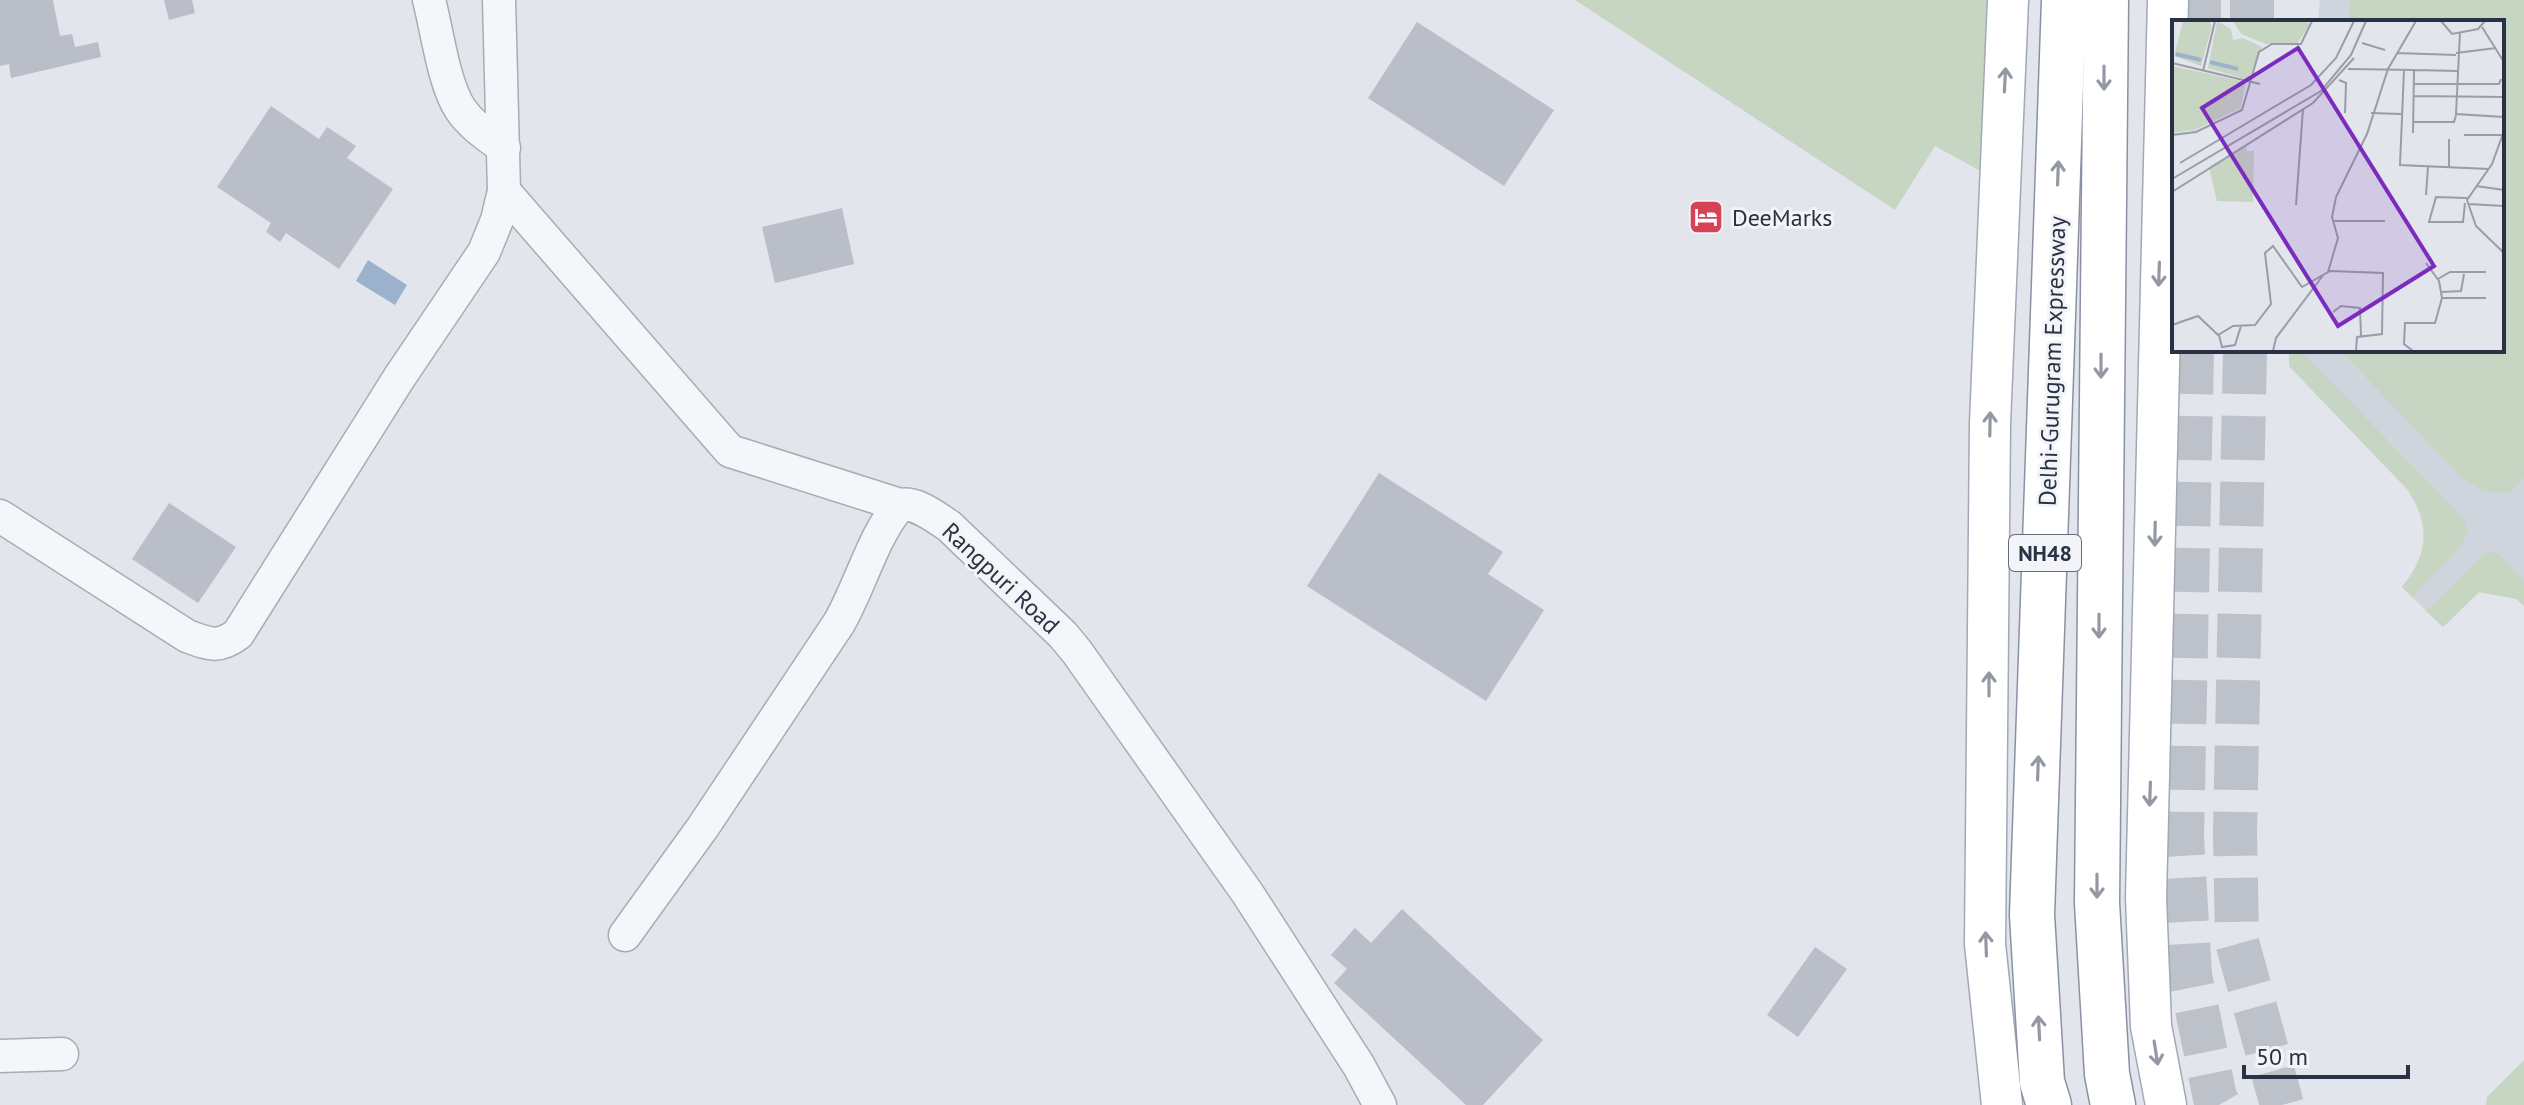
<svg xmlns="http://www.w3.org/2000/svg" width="2524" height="1105" font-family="'PT Sans',sans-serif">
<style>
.built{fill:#d0d4dd}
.green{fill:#c7d5c3}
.water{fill:#9cb2cc}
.building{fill:#b9bec9}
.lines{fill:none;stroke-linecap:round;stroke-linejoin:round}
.highway-tunnel{stroke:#bdc1ca;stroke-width:44;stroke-dasharray:44 22;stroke-linecap:butt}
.minor-casing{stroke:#a7acb6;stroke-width:35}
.major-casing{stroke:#a1a9b7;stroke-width:43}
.highway-casing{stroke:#8992a2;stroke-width:47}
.minor{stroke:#f5f6f9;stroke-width:32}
.major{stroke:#fff;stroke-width:40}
.highway{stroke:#fff;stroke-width:44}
.oneway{stroke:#9498a2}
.labels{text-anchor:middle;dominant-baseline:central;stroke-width:6;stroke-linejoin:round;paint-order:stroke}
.shield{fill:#f2f4f8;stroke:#656c7a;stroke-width:2}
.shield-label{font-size:22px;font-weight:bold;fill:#293244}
.poi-label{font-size:24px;fill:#293244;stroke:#f2f4f8;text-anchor:start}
.street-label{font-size:24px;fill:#293244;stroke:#f2f4f8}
.inset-river{fill:none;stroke:#9cb2cc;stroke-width:4}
.inset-road{fill:none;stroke:#989da8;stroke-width:2}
.view{fill:#7b2cbf;fill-opacity:0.15;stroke:#7b2cbf;stroke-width:4}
.inset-edge{fill:none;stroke:#293244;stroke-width:4}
</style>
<rect width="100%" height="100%" fill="#e2e5eb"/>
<!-- built -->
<path class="built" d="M2320 0H2524V606L2517 599 2479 592 2443 627 2402 587 2415 570 2423 550 2424 529 2419 507 2407 489 2289 366V350H2502V22H2318Z"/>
<!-- green -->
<g class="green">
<path d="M1575 0H1988L1984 173 1935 146 1895 210Z"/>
<path d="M2350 0H2524V478L2509 493 2485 492 2462 478 2340 350H2502V22H2349Z"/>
<path d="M2289 350H2300L2464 519 2468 532 2462 545 2412 597 2402 587C2429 553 2431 525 2407 489L2289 366Z"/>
<path d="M2487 552 2498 554 2524 581V606L2517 599 2479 592 2443 627 2426 611Z"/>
<path d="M2524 1060V1105H2486L2487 1097Z"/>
</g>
<!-- water -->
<path class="water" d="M368 260 407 285 395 305 356 281Z"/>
<!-- building -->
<g class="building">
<path d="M0 0H53L60 36 72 34 75 47 98 42 101 57 11 78 9 64 0 66Z"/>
<path d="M164 0H192L195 13 169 20Z"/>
<path d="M1417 22 1554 110 1504 186 1368 98Z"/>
<path d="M271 106 319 139 327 127 356 146 347 158 393 189 339 269 286 233 280 242 266 232 271 223 217 187Z"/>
<path d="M842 208 854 264 775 283 762 227Z"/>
<path d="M1379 473 1503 552 1488 574 1544 610 1486 701 1307 586Z"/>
<path d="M169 503 236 547 198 603 132 559Z"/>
<path d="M1402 909 1543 1040 1483 1105H1466L1334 983 1347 969 1331 955 1355 928 1371 943Z"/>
<path d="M1815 947 1847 969 1798 1037 1767 1015Z"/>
</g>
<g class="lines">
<!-- highway-tunnel -->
<g class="highway-tunnel">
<path d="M2199 22V0"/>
<path d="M2252 22V0"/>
<path d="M2192 350 2182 839 2190 975 2215 1098 2219 1105"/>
<path d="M2245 350 2235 832 2237 942 2282 1105"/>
</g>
<!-- minor casing -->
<g class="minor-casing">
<g id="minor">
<path d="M429 0C437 30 444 86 461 110 472 126 488 136 504 148"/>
<path d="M504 191 730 451 900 505C917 502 935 517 949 526L1063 635 1077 652 1248 894 1359 1066 1380 1105"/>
<path d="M0 516 187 636C209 644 218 649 238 634L399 378 484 252 497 220 504 191 499 0"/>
<path d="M625 935 703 827 839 623C860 587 874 533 900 505"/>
<path d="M0 1056 62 1054"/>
</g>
</g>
<!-- major casing -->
<g class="major-casing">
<g id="major">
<path d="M2002 1105 1985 944 1990 423 2008 0"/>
<path d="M2166 1105 2151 1026 2146 898 2168 0"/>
</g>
</g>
<!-- highway casing -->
<g class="highway-casing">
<g id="highway">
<path d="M2106 0 2097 903 2107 1074 2113 1105"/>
<path d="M2049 1105 2042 1082 2032 915 2064 0"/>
</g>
</g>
<!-- minor -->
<use href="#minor" class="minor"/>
<!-- major -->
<use href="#major" class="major"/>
<!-- highway -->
<use href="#highway" class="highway"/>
</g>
<!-- one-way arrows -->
<defs><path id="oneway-shaft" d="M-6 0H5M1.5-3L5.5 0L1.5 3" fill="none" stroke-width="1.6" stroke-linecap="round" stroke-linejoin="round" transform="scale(2)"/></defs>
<g class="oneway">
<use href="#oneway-shaft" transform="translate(2104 78) rotate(90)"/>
<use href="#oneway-shaft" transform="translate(2005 80) rotate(-87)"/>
<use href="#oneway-shaft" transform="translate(2058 173) rotate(-88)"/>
<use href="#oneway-shaft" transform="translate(2159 274) rotate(92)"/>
<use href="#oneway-shaft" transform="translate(2101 366) rotate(90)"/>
<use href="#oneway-shaft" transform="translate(1990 424) rotate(-89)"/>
<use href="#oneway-shaft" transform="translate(2155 534) rotate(91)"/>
<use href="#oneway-shaft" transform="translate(2099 626) rotate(90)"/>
<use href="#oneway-shaft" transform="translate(1989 684) rotate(-90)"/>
<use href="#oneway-shaft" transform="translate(2038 768) rotate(-88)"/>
<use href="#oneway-shaft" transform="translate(2150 794) rotate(92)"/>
<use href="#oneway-shaft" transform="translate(2097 886) rotate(90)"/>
<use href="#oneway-shaft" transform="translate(1986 944) rotate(-92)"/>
<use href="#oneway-shaft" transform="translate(2039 1028) rotate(-93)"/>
<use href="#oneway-shaft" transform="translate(2156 1053) rotate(81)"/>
</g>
<!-- icons -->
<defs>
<g id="hotel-square" transform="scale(1.8)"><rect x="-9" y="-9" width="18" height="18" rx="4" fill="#d44356" stroke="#f2f4f8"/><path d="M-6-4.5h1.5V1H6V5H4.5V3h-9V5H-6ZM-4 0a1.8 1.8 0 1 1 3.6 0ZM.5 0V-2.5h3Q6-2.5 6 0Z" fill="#fff"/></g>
</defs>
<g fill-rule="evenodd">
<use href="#hotel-square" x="1706" y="217"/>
</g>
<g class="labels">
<!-- shield labels -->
<rect class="shield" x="2009" y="535" width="72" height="36" rx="6"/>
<g class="shield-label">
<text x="2045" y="553">NH48</text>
</g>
<!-- poi labels -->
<g class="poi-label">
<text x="1732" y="217">DeeMarks</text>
</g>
<!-- street labels -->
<g class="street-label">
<text transform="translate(2052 361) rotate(-88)">Delhi-Gurugram Expressway</text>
<text transform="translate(1001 578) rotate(43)">Rangpuri Road</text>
</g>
</g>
<!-- overview -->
<g transform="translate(2172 20)">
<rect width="332" height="332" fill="#e2e5eb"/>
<path d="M11 1H37L40 6 29 46 2 36ZM45 1 59 9 61 20 71 18 90 27 76 60 36 48ZM61 1H133L138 4 124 25 94 24 69 14ZM0 46 74 62 69 88 23 110 0 113ZM74 125 75 131H82L81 182 45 181 37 147Z" fill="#c7d5c3"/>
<path class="inset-river" d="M4 34 29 40M38 42 66 49"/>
<path class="inset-road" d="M269 1 280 14 306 9 313 1M310 7 332 42M288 12 284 94 332 97M190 23 213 30M225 33 284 35M284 33 324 28M0 43 88 64M176 49 242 50 241 113M232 50 228 145 317 149M242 50 286 51M31 51 43 1M167 60 174 63 173 93M242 64H327L329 59M242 76 332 77M199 93 229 94M241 102H282L284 95M332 111 320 144 295 180 304 206 332 233M0 115 24 112 70 90 87 32 100 24H129L140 1M292 115H331M277 119V148M8 143 139 65 164 38 182 1M0 159 149 71 179 35 194 1M304 166 332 170M0 172 141 83 182 38M254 175 256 147M293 183 291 202H257L264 177 295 178M296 184 332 186M124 185 131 89M161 201H213M156 252 166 218 160 197 164 177 195 114 216 49 244 1M266 259 278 252H314M270 272 289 271 292 254M270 278H314M161 292 169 286 188 288 189 316M0 305 26 296 46 315 61 306 83 305 99 284 93 233 101 226 130 267 158 251 211 253 210 314 185 317 184 331M47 315 50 327 63 325 69 306M101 331 104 318 152 254M241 331 232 324 233 303H263L270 278 267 261 254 243"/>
<path class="view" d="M126 28 262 246 166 306 30 88Z"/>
<rect width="332" height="332" class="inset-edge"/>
</g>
<!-- scale -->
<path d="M2244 1065v12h164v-12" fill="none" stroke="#293244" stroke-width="4"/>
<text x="2256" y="1065" font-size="24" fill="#293244" stroke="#f2f4f8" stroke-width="6" paint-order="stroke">50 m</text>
</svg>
